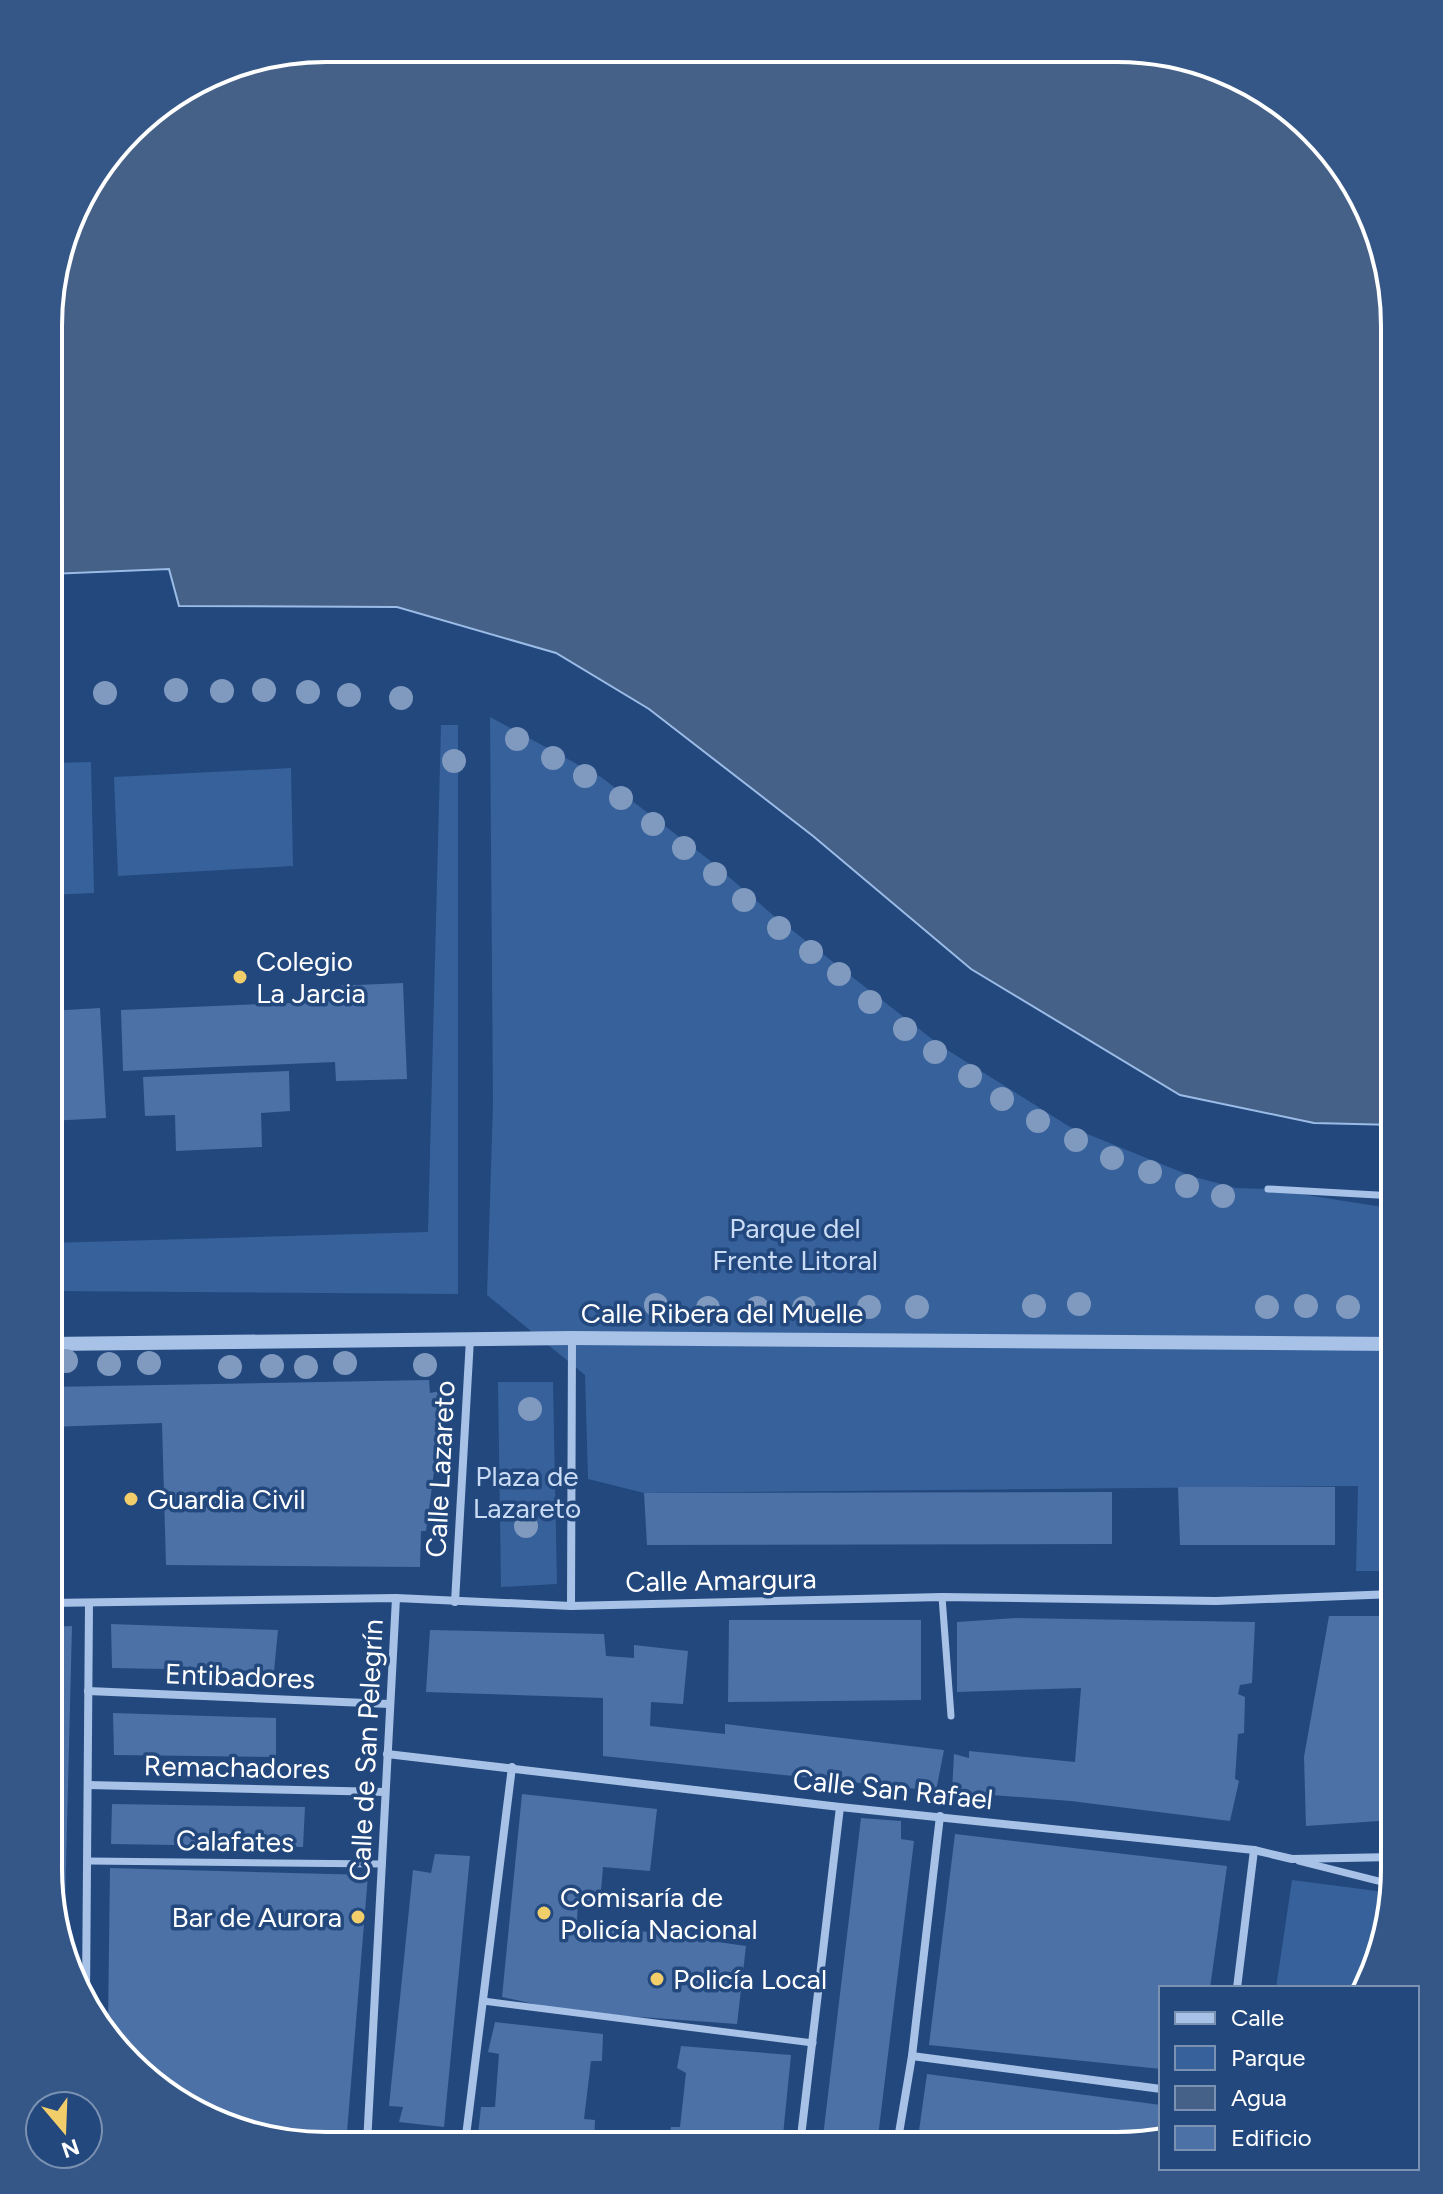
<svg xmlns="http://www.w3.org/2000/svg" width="1443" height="2194" font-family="Figtree,sans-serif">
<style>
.green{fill:#36619b}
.water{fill:#466188;stroke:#9bbce7;stroke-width:2}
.building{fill:#4b71a7}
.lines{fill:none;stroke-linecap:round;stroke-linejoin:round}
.pedestrian{stroke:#a7c2e6;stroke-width:7}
.minor{stroke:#a7c2e6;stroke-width:8}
.tertiary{stroke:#a7c2e6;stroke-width:14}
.tree{fill:#7f99bf}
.poi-dot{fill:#f1ce6a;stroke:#23487d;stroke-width:3}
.labels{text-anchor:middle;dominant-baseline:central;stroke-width:7;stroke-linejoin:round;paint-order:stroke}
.poi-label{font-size:28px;fill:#fff;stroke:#23487d;text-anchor:start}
.park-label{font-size:28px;fill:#cadcf5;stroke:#23487d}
.street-label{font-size:28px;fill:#fff;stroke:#23487d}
.rim{fill:none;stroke:#fff;stroke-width:4}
</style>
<rect width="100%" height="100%" fill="#23487d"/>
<!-- green -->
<g class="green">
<path d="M490 717 601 777 708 859 774 916 941 1046 1070 1127 1191 1176 1236 1188 1268 1189 1395 1209 1394 1571H1356L1358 1486 644 1493 588 1479 585 1375 487 1295 493 1104Z"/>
<path d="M441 725H458V1294L49 1291V1243L428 1232Z"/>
<path d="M91 762 94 893 50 895V763Z"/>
<path d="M291 768 293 866 118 876 114 777Z"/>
<path d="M498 1382H553L557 1584 501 1587Z"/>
<path d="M1292 1880 1392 1893 1360 1988H1276Z"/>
</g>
<!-- water -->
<path class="water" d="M326 48 1154 50 1286 105 1374 219 1395 326V1125L1314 1123 1180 1095 971 969 813 836 649 709 556 653 397 607 179 606 169 569 50 574V289L85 187 143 117 236 63Z"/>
<!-- building -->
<g class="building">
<path d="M403 983 407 1079 336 1081 335 1062 123 1071 121 1010 336 1001 335 986Z"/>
<path d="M100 1008 106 1118 49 1121V1011Z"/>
<path d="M289 1071 290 1111 261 1113 262 1147 176 1151 175 1115 145 1116 143 1077Z"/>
<path d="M429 1380 430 1393 445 1390 426 1531H421L420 1567 166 1565 162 1423 49 1427V1387Z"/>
<path d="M1178 1487H1335V1545H1180Z"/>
<path d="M1112 1492V1544L647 1545 644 1493Z"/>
<path d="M1329 1616H1394V1820L1306 1826 1304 1757Z"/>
<path d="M1016 1618 1255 1622 1252 1683 1240 1685 1238 1694 1245 1697 1244 1733 1238 1734 1235 1779 1239 1781 1230 1821 1071 1801 952 1792 954 1754 969 1758V1751L1075 1762 1081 1688 957 1692V1622Z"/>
<path d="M729 1620H921V1700L728 1702Z"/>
<path d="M111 1624 278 1630 274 1671 112 1668Z"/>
<path d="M72 1626 64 1944H63L48 1868V1627Z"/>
<path d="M430 1630 604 1634 606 1656 634 1658V1645L688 1651 683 1704 651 1702 650 1726 725 1734V1724L944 1750 936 1791 603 1756V1698L426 1692Z"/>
<path d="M113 1713 276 1718V1757L114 1755Z"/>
<path d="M522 1794 657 1809 650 1871 603 1867 600 1903 578 1899 577 1922 746 1946 737 2024 570 2012 502 1997Z"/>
<path d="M112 1804 305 1807 303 1847 111 1844Z"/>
<path d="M861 1818 901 1821V1839L914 1841 877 2145H822Z"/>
<path d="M955 1834 1227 1866 1210 1988H1161V2069L929 2045Z"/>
<path d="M435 1854 470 1856 444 2127 399 2122 403 2107 389 2106 413 1870 431 1873Z"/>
<path d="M110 1868 368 1875 346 2144H290L157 2089 108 2025Z"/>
<path d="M495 2022 603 2034 602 2061H591L584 2119 595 2120 594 2145 478 2134 481 2107H495L499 2054 488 2052Z"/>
<path d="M681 2046 791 2055 782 2145H668L671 2127H680L686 2073 677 2068Z"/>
<path d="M927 2074 1161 2105V2137L1118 2146 917 2145Z"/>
</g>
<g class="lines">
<!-- pedestrian -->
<g class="pedestrian">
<path d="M1268 1189 1395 1196"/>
<path d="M942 1597 951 1716"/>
<path d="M88 1861 382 1864"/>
<path d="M1299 1861 1394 1885"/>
<path d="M483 2001 813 2043"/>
</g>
<!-- minor -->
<g class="minor">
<path d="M455 1602 470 1339"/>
<path d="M48 1603 396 1598 571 1606 942 1597 1216 1601 1394 1594"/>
<path d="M571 1606 572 1338"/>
<path d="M88 1691 389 1704"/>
<path d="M387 1754 840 1807 1254 1850 1292 1859 1394 1857"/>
<path d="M88 1785 385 1792"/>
<path d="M1237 1988 1254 1850"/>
<path d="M86 1997 89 1603"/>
<path d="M912 2056 1161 2089"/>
<path d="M367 2144 396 1598"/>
<path d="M465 2144 512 1767"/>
<path d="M800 2145 840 1807"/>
<path d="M897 2145 912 2056 940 1816"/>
</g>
<!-- tertiary -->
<path class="tertiary" d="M49 1344 572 1338 1395 1344"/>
</g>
<!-- trees -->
<g class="tree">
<circle cx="176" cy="690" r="12"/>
<circle cx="264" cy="690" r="12"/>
<circle cx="222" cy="691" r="12"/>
<circle cx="308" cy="692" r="12"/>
<circle cx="105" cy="693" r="12"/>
<circle cx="349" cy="695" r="12"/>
<circle cx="401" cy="698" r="12"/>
<circle cx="517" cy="739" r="12"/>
<circle cx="553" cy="758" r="12"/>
<circle cx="454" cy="761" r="12"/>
<circle cx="585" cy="776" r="12"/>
<circle cx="621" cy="798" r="12"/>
<circle cx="653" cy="824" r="12"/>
<circle cx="684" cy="848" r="12"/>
<circle cx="715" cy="874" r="12"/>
<circle cx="744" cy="900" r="12"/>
<circle cx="779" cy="928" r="12"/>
<circle cx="811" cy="952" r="12"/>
<circle cx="839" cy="974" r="12"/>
<circle cx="870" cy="1002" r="12"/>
<circle cx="905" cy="1029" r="12"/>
<circle cx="935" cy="1052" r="12"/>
<circle cx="970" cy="1076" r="12"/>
<circle cx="1002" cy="1099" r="12"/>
<circle cx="1038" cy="1121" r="12"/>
<circle cx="1076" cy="1140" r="12"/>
<circle cx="1112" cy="1158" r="12"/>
<circle cx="1150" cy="1172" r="12"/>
<circle cx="1187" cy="1186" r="12"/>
<circle cx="1223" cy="1196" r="12"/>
<circle cx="1079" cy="1304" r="12"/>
<circle cx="656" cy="1305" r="12"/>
<circle cx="1034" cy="1306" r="12"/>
<circle cx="1306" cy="1306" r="12"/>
<circle cx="869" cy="1307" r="12"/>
<circle cx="917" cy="1307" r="12"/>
<circle cx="1267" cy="1307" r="12"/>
<circle cx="1348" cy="1307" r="12"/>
<circle cx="708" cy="1308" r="12"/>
<circle cx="757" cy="1308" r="12"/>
<circle cx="804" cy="1308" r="12"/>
<circle cx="66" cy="1361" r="12"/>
<circle cx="149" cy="1363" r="12"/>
<circle cx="345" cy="1363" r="12"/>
<circle cx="109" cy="1364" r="12"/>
<circle cx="425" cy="1365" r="12"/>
<circle cx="272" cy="1366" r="12"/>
<circle cx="230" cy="1367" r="12"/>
<circle cx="306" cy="1367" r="12"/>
<circle cx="530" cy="1409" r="12"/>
<circle cx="526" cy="1526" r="12"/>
</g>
<!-- markers -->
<g class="poi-dot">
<circle cx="240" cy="977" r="8"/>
<circle cx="131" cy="1499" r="8"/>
<circle cx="544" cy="1913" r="8"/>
<circle cx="358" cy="1917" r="8"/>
<circle cx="657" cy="1979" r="8"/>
</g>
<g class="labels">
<!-- poi labels -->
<g class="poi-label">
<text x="256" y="961">Colegio<tspan x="256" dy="32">La Jarcia</tspan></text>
<text x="147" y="1499">Guardia Civil</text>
<text x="560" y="1897">Comisaría de<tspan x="560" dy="32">Policía Nacional</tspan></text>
<text x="342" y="1917" text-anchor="end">Bar de Aurora</text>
<text x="673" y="1979">Policía Local</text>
</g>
<!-- park labels -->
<g class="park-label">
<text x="795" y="1228">Parque del<tspan x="795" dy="32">Frente Litoral</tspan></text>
<text x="527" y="1476">Plaza de<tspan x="527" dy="32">Lazareto</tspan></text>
</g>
<!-- street labels -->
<g class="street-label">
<text x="722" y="1313">Calle Ribera del Muelle</text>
<text transform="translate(440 1469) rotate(-87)">Calle Lazareto</text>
<text transform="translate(721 1580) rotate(-1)">Calle Amargura</text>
<text transform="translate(240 1676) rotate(2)">Entibadores</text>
<text transform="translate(366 1750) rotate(-87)">Calle de San Pelegrín</text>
<text transform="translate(237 1767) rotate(1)">Remachadores</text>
<text transform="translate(893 1789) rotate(6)">Calle San Rafael</text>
<text transform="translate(235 1841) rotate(1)">Calafates</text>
</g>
</g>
<!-- crop -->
<path d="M0 0H1443V2194H0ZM326 62H1117A264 264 0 0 1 1381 326V1868A264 264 0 0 1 1117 2132H326A264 264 0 0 1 62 1868V326A264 264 0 0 1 326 62Z" fill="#355787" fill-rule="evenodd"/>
<path class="rim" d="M326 62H1117A264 264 0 0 1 1381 326V1868A264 264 0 0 1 1117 2132H326A264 264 0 0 1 62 1868V326A264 264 0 0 1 326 62Z"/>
<!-- legend -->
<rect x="1159" y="1986" width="260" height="184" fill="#23487d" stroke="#7b91b1" stroke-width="2"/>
<rect x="1175" y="2012" width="40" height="12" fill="#a7c2e6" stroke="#7b91b1" stroke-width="2"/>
<text x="1231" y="2026" font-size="24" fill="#ffffff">Calle</text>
<rect x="1175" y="2046" width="40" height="24" fill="#36619b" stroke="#7b91b1" stroke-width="2"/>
<text x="1231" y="2066" font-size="24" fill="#ffffff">Parque</text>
<rect x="1175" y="2086" width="40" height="24" fill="#466188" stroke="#7b91b1" stroke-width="2"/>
<text x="1231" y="2106" font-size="24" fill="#ffffff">Agua</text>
<rect x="1175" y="2126" width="40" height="24" fill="#4b71a7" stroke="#7b91b1" stroke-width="2"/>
<text x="1231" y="2146" font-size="24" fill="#ffffff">Edificio</text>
<!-- north arrow -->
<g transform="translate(64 2130) rotate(161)"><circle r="38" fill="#23487d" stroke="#7b91b1" stroke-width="2"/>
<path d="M0-6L14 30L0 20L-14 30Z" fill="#f1ce6a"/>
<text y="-12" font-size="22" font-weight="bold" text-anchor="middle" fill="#ffffff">N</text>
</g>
</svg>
